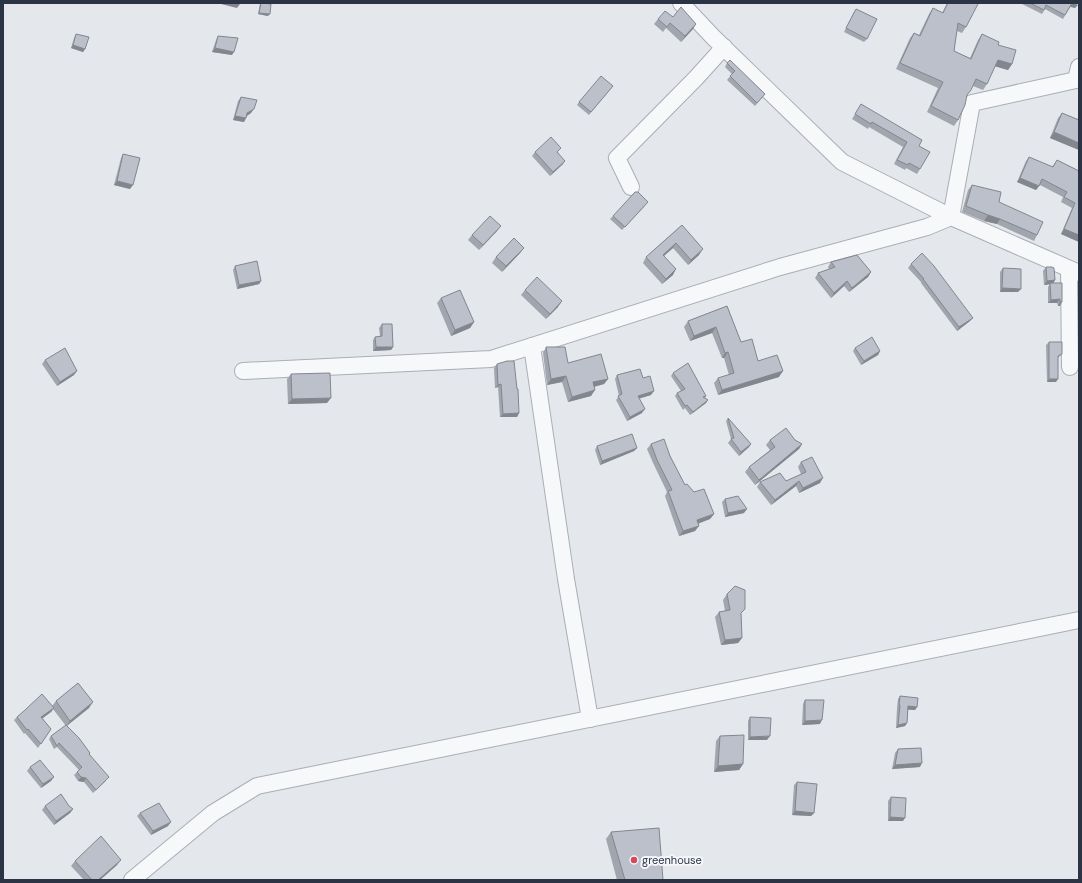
<svg xmlns="http://www.w3.org/2000/svg" width="1082" height="883" font-family="'DM Sans',sans-serif">
<style>
.lines{fill:none;stroke-linecap:round;stroke-linejoin:round}
.minor-casing{stroke:#a9aeb7;stroke-width:18}
.minor{stroke:#f7f8fa;stroke-width:16}
.wall{fill:#a1a5ae}
.shaded-wall{fill:#83868d}
.building{fill:#bbc0ca;stroke:#83868d}
.poi-dot{fill:#d1495b;stroke:#f4f6f9;stroke-width:1.5}
.labels{text-anchor:middle;dominant-baseline:central;stroke-width:4;stroke-linejoin:round;paint-order:stroke}
.poi-label{font-size:11px;fill:#2b3445;stroke:#f4f6f9;text-anchor:start}
</style>
<rect width="100%" height="100%" fill="#e4e7ec"/>
<g class="lines">
<!-- minor casing -->
<g class="minor-casing">
<g id="minor">
<path d="M681 3 713 37 842 162 951 217 972 103 1076 80 1079 67"/>
<path d="M631 187 617 158 696 78 724 47"/>
<path d="M1069 269 1070 367"/>
<path d="M532 346 566 579 590 719"/>
<path d="M243 371 491 359 780 267 927 227 951 217 1079 273"/>
<path d="M132 880 213 813 257 786 1079 620"/>
</g>
</g>
<!-- minor -->
<use href="#minor" class="minor"/>
</g>
<!-- wall -->
<g class="wall">
<path d="M260 3H267L268 16 258 14Z"/>
<path d="M947 3H977L966 27 962 33 957 31 954 51 970 58 978 40 982 34 998 45 1012 64 1008 70 995 66 987 84 983 90 973 86 967 95 958 120 954 126 927 112 938 88 896 69 910 38 914 33 919 35 929 14 933 8 942 13Z"/>
<path d="M1020 3H1078L1075 8 1070 7 1063 19 1045 9 1042 14Z"/>
<path d="M856 9 867 39 864 42 844 32 854 12Z"/>
<path d="M673 17 693 29 681 42 666 28 663 32 654 24 658 19Z"/>
<path d="M76 34 85 49 83 52 71 48 74 38Z"/>
<path d="M218 36 232 55 212 52 216 40Z"/>
<path d="M727 63 765 94 755 106 727 80 732 74 725 67Z"/>
<path d="M613 86 589 115 577 105 579 102Z"/>
<path d="M241 97 251 113 247 116 244 122 233 120 238 101Z"/>
<path d="M861 104 919 146 920 169 917 174 906 168 905 170 894 164 903 147 869 127 868 129 852 119Z"/>
<path d="M1062 113 1079 120V150L1050 138 1058 118Z"/>
<path d="M535 152H558L563 164 550 176 532 156Z"/>
<path d="M123 154 130 189 114 185 121 158Z"/>
<path d="M1029 157 1052 167 1057 160 1079 171V242L1061 234 1072 208 1061 202 1063 197 1040 185 1036 190 1017 182 1026 161Z"/>
<path d="M972 185 999 202 1037 235 1034 241 997 224 984 221 962 212 968 190Z"/>
<path d="M645 206 622 230 610 219 613 216Z"/>
<path d="M682 225 699 255 688 265 673 248 664 256 673 275 662 284 643 263 646 257Z"/>
<path d="M497 231 479 250 468 240 472 235Z"/>
<path d="M524 248 520 253 502 272 492 263 496 257Z"/>
<path d="M831 262 871 272 868 277 849 292 844 286 831 298 815 278 818 273 829 269 828 267Z"/>
<path d="M911 264 970 321 957 331 921 283V282L908 268Z"/>
<path d="M235 266 261 281 259 284 237 289 233 270Z"/>
<path d="M1046 267 1055 280 1053 283H1062L1060 306H1058L1057 303H1048V287L1050 284 1044 285 1043 271Z"/>
<path d="M1003 268 1018 292H1000V272Z"/>
<path d="M525 290 558 307 546 319 521 295Z"/>
<path d="M441 298 474 322 470 328 451 336 437 303Z"/>
<path d="M727 306 741 342 758 361 779 377 718 395 714 383 718 378 729 375 724 358H722L712 333 690 341 684 327 688 321Z"/>
<path d="M382 324 393 347 391 350 373 351V340L375 337 380 336 379 328Z"/>
<path d="M1049 342 1062 354 1058 358 1056 382H1047L1046 345Z"/>
<path d="M546 347 568 363 608 379 604 384 594 387 591 396 568 402 562 382 547 385 543 353Z"/>
<path d="M855 348 880 351 878 355 861 365 853 351Z"/>
<path d="M45 360 74 375 57 386 42 364Z"/>
<path d="M497 364 519 413 517 417H500L498 387 495 388 494 368Z"/>
<path d="M673 373 706 396 705 398 708 400 706 403 690 415 685 408 683 410 675 396 677 393 681 391 671 376Z"/>
<path d="M291 374 327 403 288 404 287 379Z"/>
<path d="M617 375 643 378 651 395 639 398 642 413 627 421 616 400 619 396 615 379Z"/>
<path d="M728 418 751 444 749 447 739 456 728 443 731 439 726 421Z"/>
<path d="M770 440H795L802 444 799 449 755 485 745 472 749 467 770 450 766 445Z"/>
<path d="M651 444 670 456 685 485 714 514 710 519 698 524 695 531 679 536 665 496 667 492 654 465 647 449Z"/>
<path d="M597 446 637 448 634 451 600 465 595 450Z"/>
<path d="M801 462 820 483 799 493 796 486 771 505 757 487 760 482 786 481 801 474 798 467Z"/>
<path d="M725 499 744 513 725 517 722 502Z"/>
<path d="M727 594 741 615 742 638 738 643 721 645 715 617 719 612 725 611 723 600Z"/>
<path d="M900 696 917 707 915 710H908L907 723 905 726 896 728 897 708 898 699Z"/>
<path d="M805 700 820 724 802 725 803 704Z"/>
<path d="M56 701 89 708 67 726 89 754 106 781 93 793 84 782 78 781 74 775 79 770 57 747 54 749 49 739 51 736 66 726 53 709 51 712 42 718 51 729 38 748 25 733 24 734 14 720 17 717 52 706Z"/>
<path d="M750 717 767 740H748V721Z"/>
<path d="M720 736 743 764 739 770 714 772 716 741Z"/>
<path d="M898 749 920 767 892 769 895 753Z"/>
<path d="M30 767 51 781 41 788 27 771Z"/>
<path d="M797 782 814 813 811 816 792 815 794 785Z"/>
<path d="M891 797 903 821H888V801Z"/>
<path d="M45 806 73 809 70 813 54 825 42 810Z"/>
<path d="M140 813 168 826 151 835 137 816Z"/>
<path d="M611 832 663 880H617L606 839Z"/>
<path d="M75 861 117 865 100 880H84L71 866Z"/>
</g>
<!-- shaded-wall -->
<g class="shaded-wall">
<path d="M222 3H236L240 4 237 8 221 4Z"/>
<path d="M1072 3 1078 5 1075 8 1069 6Z"/>
<path d="M259 13 270 14 268 16 258 14Z"/>
<path d="M696 24 693 29 681 42 685 36Z"/>
<path d="M73 45 85 49 83 52 71 48Z"/>
<path d="M215 48 234 52 232 55 212 52Z"/>
<path d="M998 60 1012 64 1008 70 994 66Z"/>
<path d="M254 109 251 113 245 117 247 113Z"/>
<path d="M235 116 246 118 244 122 233 120Z"/>
<path d="M1054 132 1079 143V150L1050 138Z"/>
<path d="M565 161 563 164 550 176 553 172Z"/>
<path d="M1020 178 1039 186 1036 190 1017 182Z"/>
<path d="M117 181 133 185 130 189 114 185Z"/>
<path d="M988 215 1000 219 997 224 984 221Z"/>
<path d="M501 226 497 231 479 250 483 245Z"/>
<path d="M1064 229 1079 235V242L1061 234Z"/>
<path d="M676 243 673 248 659 260 663 255Z"/>
<path d="M524 248 520 253 502 272 506 266Z"/>
<path d="M703 249 699 255 688 265 691 260Z"/>
<path d="M676 269 673 275 662 284 666 279Z"/>
<path d="M871 272 868 277 849 292 852 288Z"/>
<path d="M1055 280 1053 284 1044 285 1047 281Z"/>
<path d="M261 281 259 284 237 289 239 285Z"/>
<path d="M847 281 844 286 831 298 834 293Z"/>
<path d="M1002 288 1021 289 1018 292H1000Z"/>
<path d="M1060 299 1057 303H1048L1051 300Z"/>
<path d="M562 301 558 307 546 319 550 314Z"/>
<path d="M1060 302H1062L1060 306H1058Z"/>
<path d="M973 318 970 321 957 331 959 327Z"/>
<path d="M474 322 470 328 451 336 455 330Z"/>
<path d="M716 327 712 333 690 341 694 336Z"/>
<path d="M376 347H393L391 350 373 351Z"/>
<path d="M880 351 878 355 861 365 864 361Z"/>
<path d="M728 352 724 358H722L725 353Z"/>
<path d="M77 371 74 375 57 386 60 382Z"/>
<path d="M783 371 779 377 718 395 722 390Z"/>
<path d="M566 376 562 382 547 385 551 379Z"/>
<path d="M608 379 604 384 589 388 593 382Z"/>
<path d="M1049 379H1058L1056 382H1047Z"/>
<path d="M501 384 498 387 495 388 498 385Z"/>
<path d="M595 390 591 396 568 402 572 397Z"/>
<path d="M654 391 651 395 635 400 638 396Z"/>
<path d="M331 398 327 403 288 404 292 399Z"/>
<path d="M708 400 706 403 690 415 693 412Z"/>
<path d="M645 409 642 413 627 421 630 417Z"/>
<path d="M519 413 517 417H500L503 414Z"/>
<path d="M751 444 749 447 739 456 741 452Z"/>
<path d="M802 444 799 449 755 485 759 480Z"/>
<path d="M637 448 634 451 600 465 602 461Z"/>
<path d="M823 478 820 483 799 493 803 488Z"/>
<path d="M799 481 796 486 771 505 775 500Z"/>
<path d="M747 509 744 513 725 517 728 513Z"/>
<path d="M714 514 710 519 693 525 697 520Z"/>
<path d="M699 526 695 531 679 536 683 531Z"/>
<path d="M742 638 738 643 721 645 725 640Z"/>
<path d="M93 702 89 708 66 726 70 721Z"/>
<path d="M908 706 917 707 915 710 906 709Z"/>
<path d="M54 708 51 712 39 721 41 717Z"/>
<path d="M822 720 820 724 802 725 805 721Z"/>
<path d="M907 723 905 726 896 728 898 725Z"/>
<path d="M770 736 767 740H748L750 737Z"/>
<path d="M922 763 920 767 892 769 895 765Z"/>
<path d="M743 764 739 770 714 772 718 766Z"/>
<path d="M54 777 51 781 41 788 43 784Z"/>
<path d="M81 777 86 778 84 782 78 781Z"/>
<path d="M73 809 70 813 54 825 56 821Z"/>
<path d="M795 811 814 813 811 816 792 815Z"/>
<path d="M890 817 905 818 903 821H888Z"/>
<path d="M171 822 168 826 151 835 153 831Z"/>
<path d="M121 860 117 865 100 880H98Z"/>
</g>
<!-- building -->
<g class="building">
<path d="M261 3 271 4 270 14 259 13Z"/>
<path d="M948 3H977L978 4 966 27 958 23 954 51 971 59 982 34 999 42 998 45 1016 50 1012 64 998 60 987 84 976 79 971 90 967 95 965 105 958 120 931 106 943 82 900 63 914 33 920 36 933 8 943 13Z"/>
<path d="M1030 3H1072L1065 15 1046 5 1044 10Z"/>
<path d="M681 7 696 24 685 36 670 23 667 27 658 19 665 11 673 17Z"/>
<path d="M856 9 877 19 867 39 846 28Z"/>
<path d="M76 34 89 37 85 49 73 45Z"/>
<path d="M218 36 238 38 234 52 215 48Z"/>
<path d="M730 60 765 94 757 103 730 76 735 71 727 63Z"/>
<path d="M601 76 613 86 591 112 579 102Z"/>
<path d="M241 97 257 100 254 109 247 113 246 118 235 116Z"/>
<path d="M861 104 922 140 919 146 930 152 920 169 909 163 908 165 897 160 907 142 872 122 871 124 855 114Z"/>
<path d="M1062 113 1079 120V143L1054 132Z"/>
<path d="M551 137 561 148 557 152 565 161 553 172 535 152Z"/>
<path d="M123 154 140 158 133 185 117 181Z"/>
<path d="M1029 157 1053 167 1057 160 1079 171V235L1064 229 1075 203 1064 197 1067 192 1042 179 1039 186 1020 178Z"/>
<path d="M972 185 1001 192 999 202 1043 222 1037 235 1000 219 988 215 966 206Z"/>
<path d="M635 192H638L648 202 625 227 613 216Z"/>
<path d="M490 216 501 226 483 245 472 235Z"/>
<path d="M682 225 703 249 691 260 676 243 663 255 676 269 666 279 646 257Z"/>
<path d="M514 238 524 248 506 266 496 257Z"/>
<path d="M922 253 934 266 973 318 959 327 923 279H924L911 264Z"/>
<path d="M857 255 871 272 852 288 847 281 834 293 818 273 835 267 831 262Z"/>
<path d="M257 261 261 281 239 285 235 266Z"/>
<path d="M1046 267H1052L1054 268 1055 280 1047 281Z"/>
<path d="M1003 268 1021 269V289L1002 288Z"/>
<path d="M537 277 562 301 550 314 525 290Z"/>
<path d="M1050 283H1062V302H1060V299L1051 300Z"/>
<path d="M460 290 474 322 455 330 441 298Z"/>
<path d="M727 306 741 342 752 339 758 361 777 355 783 371 722 390 718 378 734 373 728 352 725 353 716 327 694 336 688 321Z"/>
<path d="M382 324H392L393 347H376L375 337 382 336Z"/>
<path d="M872 337 880 351 864 361 855 348Z"/>
<path d="M1049 342H1062V354L1058 356V379H1049Z"/>
<path d="M546 347H565L568 363 601 354 608 379 593 382 595 390 572 397 566 376 551 379Z"/>
<path d="M65 348 77 371 60 382 45 360Z"/>
<path d="M507 361H514L517 389H518L519 413 503 414 501 384 498 385 497 364Z"/>
<path d="M688 363 706 396 703 397 708 400 693 412 687 405 685 406 677 393 685 389 673 373Z"/>
<path d="M640 369 643 378 650 376 654 391 638 396 645 409 630 417 618 396 622 394 617 375Z"/>
<path d="M330 373 331 398 292 399 291 374Z"/>
<path d="M728 418 751 444 741 452 731 439 734 438Z"/>
<path d="M786 428 795 440 802 444 759 480 749 467 775 447 770 440Z"/>
<path d="M632 434 637 448 602 461 597 446Z"/>
<path d="M664 439 670 456 685 485 687 484 694 492 704 489 714 514 697 520 699 526 683 531 668 491 672 490 657 460 651 444Z"/>
<path d="M812 457 823 478 803 488 799 481 775 500 760 482 780 473 786 481 806 472 801 462Z"/>
<path d="M738 496 747 509 728 513 725 499Z"/>
<path d="M735 586 745 590V609L741 613 742 638 725 640 719 612 730 610 727 594Z"/>
<path d="M78 683 93 702 70 721 56 701Z"/>
<path d="M42 694 54 708 41 717 51 729 41 744 28 729 27 730 17 717 25 710Z"/>
<path d="M900 696 918 698 917 707 908 706 907 723 898 725 900 705H899Z"/>
<path d="M805 700H824L822 720 805 721Z"/>
<path d="M750 717 771 718 770 736 750 737Z"/>
<path d="M66 725 79 738 90 753 89 754 109 777 96 790 86 778 81 777 77 772 82 767 59 743 57 746 51 736Z"/>
<path d="M744 735 743 764 718 766 720 736Z"/>
<path d="M921 748 922 763 895 765 898 749Z"/>
<path d="M40 760 54 777 43 784 30 767Z"/>
<path d="M797 782 817 784 814 813 795 811Z"/>
<path d="M61 794 69 806 73 809 56 821 45 806Z"/>
<path d="M891 797 906 798 905 818 890 817Z"/>
<path d="M159 803 171 822 153 831 140 813Z"/>
<path d="M659 828 663 880H625L611 832Z"/>
<path d="M101 836 121 860 98 880H92L75 861Z"/>
</g>
<!-- markers -->
<circle class="poi-dot" cx="634" cy="860" r="4"/>
<g class="labels">
<!-- poi labels -->
<g class="poi-label">
<text x="642" y="860">greenhouse</text>
</g>
</g>
<!-- border -->
<rect width="1082" height="883" fill="none" stroke="#2b3445" stroke-width="8"/>
</svg>
